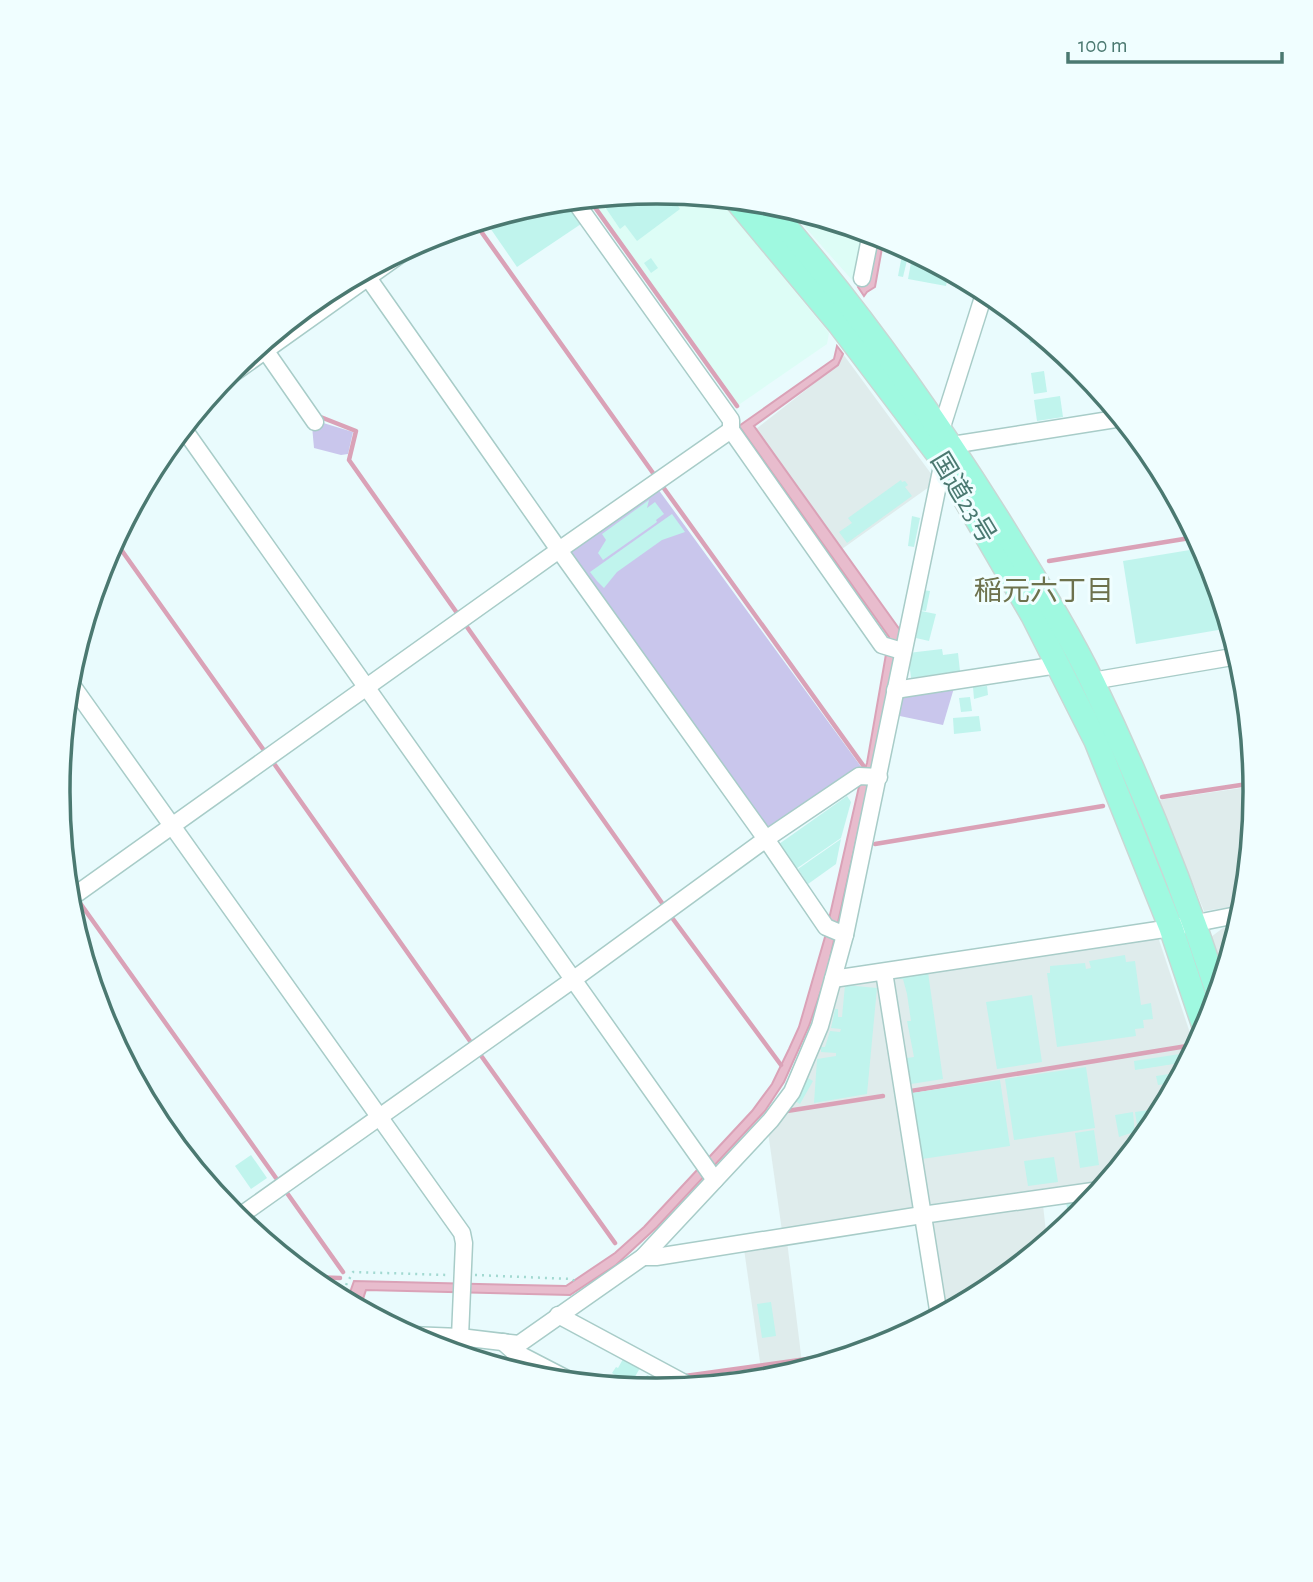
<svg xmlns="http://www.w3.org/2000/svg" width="1313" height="1582" font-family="'Alegreya Sans','Noto Sans JP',sans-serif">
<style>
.commercial{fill:#ddfdf6}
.industrial{fill:#dfecec}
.green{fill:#c9c6ec}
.water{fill:#e8bccd;stroke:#daa2b7;stroke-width:2}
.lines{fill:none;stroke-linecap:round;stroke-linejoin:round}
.stream{stroke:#daa2b7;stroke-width:4.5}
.building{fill:#c0f4ed}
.minor-casing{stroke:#a8ccc8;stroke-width:19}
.highway-casing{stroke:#c9d7d4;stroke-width:26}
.path{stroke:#a2d9d1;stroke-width:2.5;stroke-dasharray:2 5;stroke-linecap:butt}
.minor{stroke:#fff;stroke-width:16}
.highway{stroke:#9ff9e0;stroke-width:23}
.labels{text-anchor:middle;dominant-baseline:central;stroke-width:6;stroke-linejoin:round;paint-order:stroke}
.street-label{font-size:26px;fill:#4b7971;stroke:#f0feff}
.neighbourhood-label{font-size:28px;fill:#6d724d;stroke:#f0feff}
.rim{fill:none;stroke:#4b7971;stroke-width:3.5}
</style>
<rect width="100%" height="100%" fill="#e9fbfd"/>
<!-- commercial -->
<g class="commercial">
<path d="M657 192 718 198 829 333 827 344 737 406 589 199Z"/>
<path d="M788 208 864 231 854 282Z"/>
</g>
<!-- industrial -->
<g class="industrial">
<path d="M843 354 932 475 929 487 842 549 756 429 838 365Z"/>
<path d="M1255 786 1244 905 1204 911 1159 800Z"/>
<path d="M1239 923 1223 975 1211 937 1223 928Z"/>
<path d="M1158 937 1195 1048 1154 1124 1108 1180 928 1205 891 976Z"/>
<path d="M878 978 913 1209 782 1231 768 1132 839 983Z"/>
<path d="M1043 1205 1047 1241 989 1289 944 1313 931 1226 938 1219Z"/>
<path d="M787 1241 802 1363 761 1369 744 1249Z"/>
</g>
<!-- green -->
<g class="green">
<path d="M320 422 353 432 348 454 341 455 314 448 312 426Z"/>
<path d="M658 489 862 768 856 769 769 829H763L570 555V550Z"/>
<path d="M954 688 943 725 895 715 899 695Z"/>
</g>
<!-- water -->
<g class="water">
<path d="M877 235 884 237 875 287 867 292 864 296 858 287 870 278Z"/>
<path d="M837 346 843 354 838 365 754 426 900 630 869 783 826 976 809 1026 784 1082 765 1111 657 1227 616 1265 570 1295 366 1290 360 1308 347 1301 354 1281 566 1286 615 1253 644 1227 752 1111 772 1084 789 1049 799 1027 825 937 860 782 867 763 889 637 739 426 834 359Z"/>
</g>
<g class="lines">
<!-- stream -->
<g class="stream">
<path d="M589 199 737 406"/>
<path d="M475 223 653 473"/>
<path d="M994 308 1005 306"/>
<path d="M318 416 356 431 349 460 457 613"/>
<path d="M663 487 865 768"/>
<path d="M115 541 263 749"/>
<path d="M1049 561 1196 537"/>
<path d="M467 627 662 903"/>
<path d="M275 765 470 1041"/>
<path d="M1162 797 1254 783"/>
<path d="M875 844 1103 806"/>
<path d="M67 885 69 887"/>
<path d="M80 903 276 1178"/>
<path d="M673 919 781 1065"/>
<path d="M482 1057 615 1243"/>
<path d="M911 1091 1187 1046"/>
<path d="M787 1111 883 1096"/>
<path d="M287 1193 343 1272"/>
<path d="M309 1277 340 1278"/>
<path d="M685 1376 864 1351"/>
<path d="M693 1379 705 1385"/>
</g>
</g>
<!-- building -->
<g class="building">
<path d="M657 192 669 193 680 209 637 241 625 225 620 229 599 198Z"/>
<path d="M565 201 581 224 517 267 486 222 493 218 540 204Z"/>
<path d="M913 252 949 271 946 286 908 279Z"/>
<path d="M902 255 908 256 903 277 898 276Z"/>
<path d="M651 258 658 268 651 273 644 263Z"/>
<path d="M958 276 976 286 975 292 955 288Z"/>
<path d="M1027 324 1030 327 1046 340 1030 343Z"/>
<path d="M1044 371 1047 392 1034 394 1031 373Z"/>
<path d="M1060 396 1063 417 1037 421 1034 400Z"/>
<path d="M901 480 902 482 905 481 908 485 905 487 912 496 847 543 839 532 852 523 848 518Z"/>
<path d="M649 500 647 508 655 502 664 514 656 520 657 522 603 560 598 553 606 540 602 534Z"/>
<path d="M672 514 685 532 662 540 617 572 604 588 597 581 590 572Z"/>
<path d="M912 516 920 518 914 547 908 546Z"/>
<path d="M1202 548 1210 562 1230 628 1136 644 1123 561Z"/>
<path d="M923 590 930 591 926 611 919 610Z"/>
<path d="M921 611 936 614 929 641 916 638Z"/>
<path d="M942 649 943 655 958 653 960 671 911 678 908 653Z"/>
<path d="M987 686 988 695 974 699 973 687Z"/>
<path d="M970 697 972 711 961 712 959 698Z"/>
<path d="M979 716 981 731 954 734 953 718Z"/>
<path d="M847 796 851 802 841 838 796 869 779 844Z"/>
<path d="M841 839 836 864 808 884 798 869Z"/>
<path d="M1125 955 1126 962 1135 961 1141 1005 1151 1003 1153 1019 1143 1020 1144 1028 1135 1029 1136 1036 1057 1047 1047 973H1050V966L1085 963 1086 969 1091 968 1089 961Z"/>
<path d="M928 972 943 1079 911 1084 907 1058 914 1057 907 1021H911L907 994 903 979H900L899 977Z"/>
<path d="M845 985 877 988 867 1094 814 1103 817 1059 836 1056V1053L821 1052V1047H825L830 1031 840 1032 841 1029 831 1028 835 1009H838V1017H842Z"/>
<path d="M1032 995 1042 1062 997 1069 986 1002Z"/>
<path d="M1193 1052 1187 1062 1135 1070 1134 1061Z"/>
<path d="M1086 1067 1095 1128 1014 1140 1005 1079Z"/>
<path d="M1176 1073V1083L1158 1085 1156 1076Z"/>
<path d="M808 1078 813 1081 800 1104 795 1101Z"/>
<path d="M1000 1080 1010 1146 922 1159 912 1093Z"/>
<path d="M1163 1108 1154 1124 1144 1136 1139 1137 1135 1112Z"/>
<path d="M1133 1112 1135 1135H1131V1133L1119 1137 1115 1115Z"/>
<path d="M1094 1130 1099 1165 1080 1168 1075 1133Z"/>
<path d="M251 1155 267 1178 251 1189 235 1166Z"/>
<path d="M1054 1157 1058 1182 1028 1186 1024 1161Z"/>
<path d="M1084 1199 1085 1208 1064 1227V1221L1069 1220 1066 1202Z"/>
<path d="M771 1302 776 1336 762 1338 757 1304Z"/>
<path d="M623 1359 640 1368 629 1387 611 1383 615 1375 612 1373 616 1367 618 1368Z"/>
<path d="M647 1375 666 1383 663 1389 643 1388 644 1386 641 1385Z"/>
</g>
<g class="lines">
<!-- minor casing -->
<g class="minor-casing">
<g id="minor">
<path d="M574 200 731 420V430L882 645 902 651"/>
<path d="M364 272 559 550 766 839 826 927 845 935"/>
<path d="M862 278 871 233"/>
<path d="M265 350 315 422"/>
<path d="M221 382 415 244"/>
<path d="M183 428 715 1180"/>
<path d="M941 430 985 291"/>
<path d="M952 445 1122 418"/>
<path d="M69 681 462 1233 464 1243 460 1337 463 1355"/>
<path d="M1092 681 1238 656"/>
<path d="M895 690 1058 665"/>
<path d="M68 900 559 550 731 430"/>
<path d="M884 972 939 1316"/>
<path d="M833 979 1171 928 1242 914"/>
<path d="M237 1218 574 979 766 839 859 776 879 777"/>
<path d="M643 1257H656L922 1215 1100 1190"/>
<path d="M558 1315 690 1386"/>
<path d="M410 1335 460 1337 519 1344 643 1257 771 1120 792 1092 820 1026 845 935 943 461"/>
<path d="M503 1342 513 1351 571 1381"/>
</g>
</g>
<!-- highway casing -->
<g class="highway-casing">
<g id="highway">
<path d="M736 200 840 325 943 461 1033 616 1096 741 1171 928 1205 1029"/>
<path d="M765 203C856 305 934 416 1006 532 1036 581 1068 631 1093 683 1142 784 1183 887 1218 993"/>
</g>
</g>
<!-- path -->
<g class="path">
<path d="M475 1275 572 1279 578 1284"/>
<path d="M346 1285 353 1272 448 1275"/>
</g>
<!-- minor -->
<use href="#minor" class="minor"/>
<!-- highway -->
<use href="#highway" class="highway"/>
</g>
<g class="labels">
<!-- street labels -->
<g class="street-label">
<text transform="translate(963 498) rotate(59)">国道23号</text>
</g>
<!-- neighbourhood labels -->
<g class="neighbourhood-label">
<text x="1044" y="592">稲元六丁目</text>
</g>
</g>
<!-- crop -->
<path d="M0 0H1313V1582H0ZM656 204H657A586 586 0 0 1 1243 790V792A586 586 0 0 1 657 1378H656A586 586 0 0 1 70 792V790A586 586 0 0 1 656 204Z" fill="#f0feff" fill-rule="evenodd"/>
<path class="rim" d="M656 204H657A586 586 0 0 1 1243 790V792A586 586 0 0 1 657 1378H656A586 586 0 0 1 70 792V790A586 586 0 0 1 656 204Z"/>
<!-- scale -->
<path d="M1068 52v10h214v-10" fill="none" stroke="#4b7971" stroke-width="3.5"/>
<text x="1078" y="52" font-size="21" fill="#4b7971" stroke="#f0feff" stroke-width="5" paint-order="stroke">100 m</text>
</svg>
